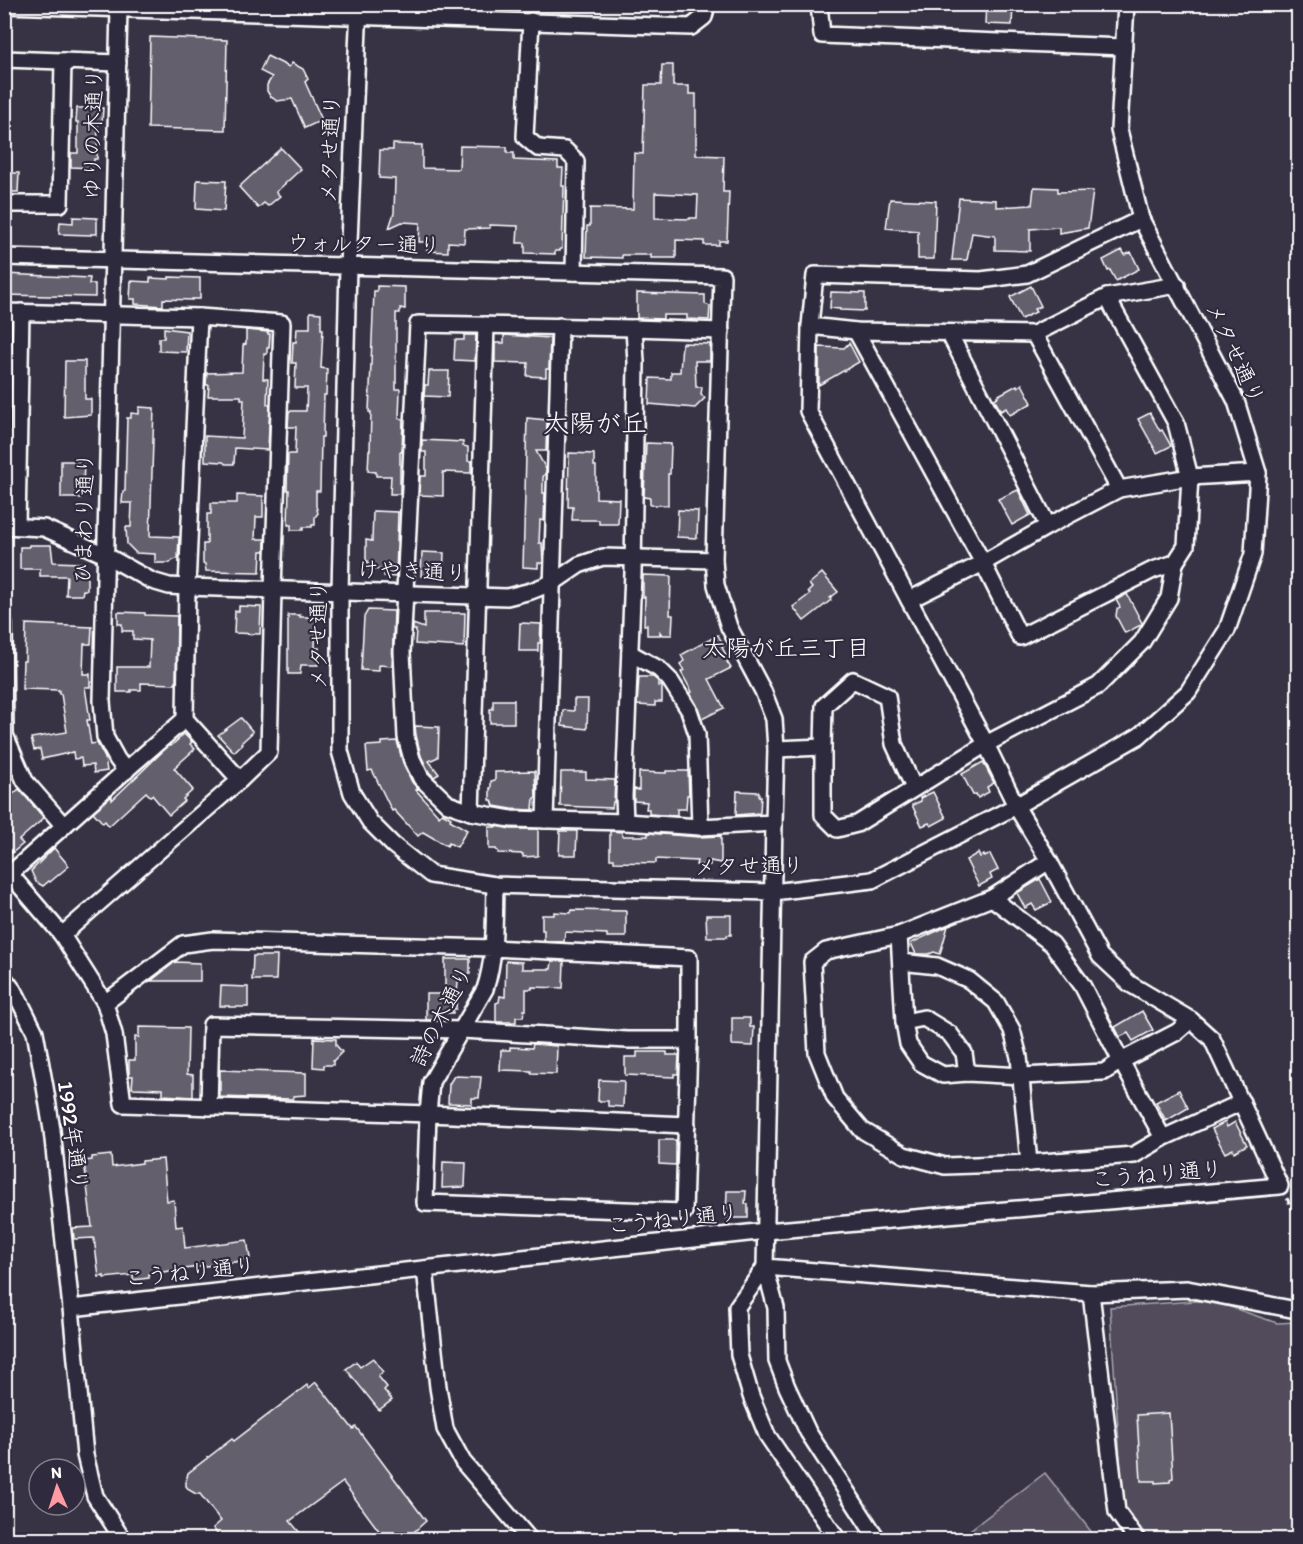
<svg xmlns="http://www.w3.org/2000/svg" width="1303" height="1544" font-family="Itim,'Klee One',sans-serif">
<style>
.green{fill:#514c5c;stroke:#a8a6ae;stroke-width:1.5}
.building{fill:#635f6d;stroke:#fff;stroke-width:1.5;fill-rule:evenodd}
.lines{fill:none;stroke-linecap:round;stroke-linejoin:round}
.minor-casing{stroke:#fff;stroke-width:20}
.path{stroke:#fff;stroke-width:3;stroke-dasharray:6 4.5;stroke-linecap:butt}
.minor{stroke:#2f2a3d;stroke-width:15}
.labels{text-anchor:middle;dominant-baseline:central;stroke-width:4.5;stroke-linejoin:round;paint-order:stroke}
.street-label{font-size:22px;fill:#fff;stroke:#2f2a3d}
.neighbourhood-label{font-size:24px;fill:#fff;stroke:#2f2a3d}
.quarter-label{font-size:26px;fill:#fff;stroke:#2f2a3d}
</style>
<rect width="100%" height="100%" fill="#373345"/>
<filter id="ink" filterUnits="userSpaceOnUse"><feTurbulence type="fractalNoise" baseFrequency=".0167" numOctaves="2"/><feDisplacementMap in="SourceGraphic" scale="12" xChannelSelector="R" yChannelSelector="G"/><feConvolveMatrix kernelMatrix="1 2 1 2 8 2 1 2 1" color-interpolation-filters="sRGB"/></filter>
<g filter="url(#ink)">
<!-- green -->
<g class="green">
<path d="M1210 1300 1277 1323 1298 1322V1539H1149L1123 1505 1110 1307Z"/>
<path d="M1045 1473 1097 1539H958Z"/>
</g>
<!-- building -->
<g class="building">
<path d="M986 4H1013L1012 25 985 24Z"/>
<path d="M150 37 227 40 225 130 148 128Z"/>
<path d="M267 56 289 67 292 63 303 69 308 79 305 82 322 120 305 128 292 99 277 101 270 96 267 91V85L272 77 260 71Z"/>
<path d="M662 65H673V86H689V94H696V155L724 156 723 192H729L727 241H719V245H704V241L676 240V258H651V255H622V258L586 257 587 226H590V208L633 209 634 153 643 154 645 85H661ZM655 193 698 195 697 218H690V219L655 218Z"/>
<path d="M77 108H103L102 123 98 122 97 159H94L93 168 71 167V153H78V122H76Z"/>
<path d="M393 144 422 145V168L459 169 460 146 507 147V153H514V160L558 162V168H563L562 186H564L562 249H560V251H555V254L525 253V243H517L518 226 490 225V228L465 229 464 243 448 242V252L427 251V242H419L420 223 402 222 389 228 394 213 395 179 379 178 380 150H393Z"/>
<path d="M281 148 301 169 276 192 280 196 268 206 264 203 258 208 239 187Z"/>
<path d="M4 173H19L18 192H4Z"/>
<path d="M197 180 226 181 224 211 196 209Z"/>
<path d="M1034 187 1058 188V192L1093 191 1088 228 1059 233V227L1030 229V251L995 250V236L972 233 967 260H952L959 198 996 200V207L1032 205Z"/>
<path d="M890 199 936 201 934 259H918V231L886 228Z"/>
<path d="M73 217 97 218V234H91V235L59 234 60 222 73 223Z"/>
<path d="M1122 250 1125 255 1131 252 1139 269 1116 281 1110 270 1108 271 1103 260Z"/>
<path d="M4 274 90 278 89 284H95V297L4 295Z"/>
<path d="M169 277 200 278V299H192V300L163 299V306L135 304V299H130L131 281 150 282V278L169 279Z"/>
<path d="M377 286 405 287V309L400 308V313H396V389H400L399 418 403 419 402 452H400V494H390L391 476H376V472L368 471 369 450H370L371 412H369L374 291H377Z"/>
<path d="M1031 286 1041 306 1034 309 1036 312 1021 319 1010 297Z"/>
<path d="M831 292 865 293V311L840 310V309L830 308Z"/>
<path d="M637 293 705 295V304L710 306 709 320 687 319V315H663V319L637 318Z"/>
<path d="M310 312 321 313V329H323L321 368 327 369 326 395H324L323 437H321L320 491H316V506L318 513 315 517V525H312V527H303V530H291V525H288L289 490H287L288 454H295L296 427H288L289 411H306L307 388H295L296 363H292L293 342H296L297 328H310Z"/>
<path d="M164 328 187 331 186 352 159 351V338H164Z"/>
<path d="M246 330 268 332V334H270L269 348H267V354H264L263 379H268L267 404H270L268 450 235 448 234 464H226L223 462 205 461V436L242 438 244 399H241V396H208L209 385H206L207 373 242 372 243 345 246 344Z"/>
<path d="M464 335H476L475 361 454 360 455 340H464Z"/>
<path d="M504 335 550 338 549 369H546V377L527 376 528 363 495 362V343H504Z"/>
<path d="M682 343 710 344V361H695L696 387H702L701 395 705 398 695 408 649 404 650 378 671 379V372H680Z"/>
<path d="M849 343 859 362 819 385V347L844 348Z"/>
<path d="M65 361H85V399H91V415L64 417Z"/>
<path d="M429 371H449L448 397 424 396 425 385H428Z"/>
<path d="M1022 384 1032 403 1010 415 1006 408 1001 411 994 399 998 397 997 396 1017 385 1018 387Z"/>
<path d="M139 407 154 408 150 536 179 537 178 559 173 560 170 563H155V554L136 553 127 544 126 527H131L132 503H122L123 491H125L127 418H131V413L139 414Z"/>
<path d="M1150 413 1160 431 1162 430 1171 446 1157 453 1138 419Z"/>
<path d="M527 418 547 420 546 451H536L546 469V472L543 477V493H545L544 521 540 520 539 543H542L543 563H538V568L523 567Z"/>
<path d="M422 440 463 442V446L468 447V461H471V473L443 472V496L419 495 420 476H426V452H422Z"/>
<path d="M646 443 671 444 670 474H668V505H650V498L644 497Z"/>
<path d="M569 453 594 454V466H596V498L619 499 618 524H599V520H572L573 507H568Z"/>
<path d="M61 461H84L83 490 81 489V498H61Z"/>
<path d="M1018 490 1030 515 1012 525 998 499Z"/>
<path d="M237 495 263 496V517H256L255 539H265V551H261L260 572 206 571 205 564 203 563V544H207V514H211V503H237Z"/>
<path d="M678 510 698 511 697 538 677 537Z"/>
<path d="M373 511 398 512 396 577 384 576 385 570 368 569V561H366V540L372 541Z"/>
<path d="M29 545H51L53 562 81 563 80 571H87V590H83L82 595H66L67 576H40V569H20V547H29Z"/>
<path d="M422 552 444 553 443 577 421 576Z"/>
<path d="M822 573 838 592 830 598 831 600 804 621 793 607 810 594 808 592 812 588 809 584Z"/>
<path d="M643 575 671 576 670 615H673L672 635H662L660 632V635H647V625H644L645 597H643Z"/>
<path d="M1127 594 1142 623 1141 625 1125 633 1116 616 1117 609 1120 607 1116 600Z"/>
<path d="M239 606 261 607 260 634 234 633 235 611H239Z"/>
<path d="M368 610 394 611 392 666 379 665V671L361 670 364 617Z"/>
<path d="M118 612 145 613V615L177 616 176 684 141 683V690H131V692H117V667H149L150 640 133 639V631H122V624H118Z"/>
<path d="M424 613H465L464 647 415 644 416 630H413V624L424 628Z"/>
<path d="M288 615H300V617H316L315 648H319L318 665H301L300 674H288Z"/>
<path d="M520 623 541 624 540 643H538V651H519Z"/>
<path d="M26 624 92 627 91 644H84L83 674H90V687H85L90 720H87L91 744 97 743 105 758 107 771 94 773 93 765 82 766 81 758 74 759 73 752 42 759 40 749 34 750 31 738 67 732 61 694H59V690L22 689 23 661H25Z"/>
<path d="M718 635 724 646 722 647 729 661 727 662 731 668 709 679 724 708 702 719 697 705 690 693 692 692 681 672 684 670 680 664 684 661 681 655Z"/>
<path d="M639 677H653L658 681V686H662V702H655V706L637 705Z"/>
<path d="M574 699H588L587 729 562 726 563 710 574 711Z"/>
<path d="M493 700H514V723H490V709H493Z"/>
<path d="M241 718 253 732 241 743 242 744 234 752 218 735Z"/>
<path d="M415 726 439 727 438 757 429 761 439 774 434 777 429 772 421 756 416 735Z"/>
<path d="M184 734 192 742 190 744 195 749 174 768 193 790 183 799 185 801 169 815 152 795 150 796 146 792 109 826 105 821 103 823 93 812 112 796V800L161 753 170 745 171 746Z"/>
<path d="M397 741 403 763 412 782 418 789 416 790 439 816 442 813 451 818 450 820 467 830 457 847 449 843 447 846 423 832 418 836 394 810 392 811 372 770 368 771 366 746 382 745V742Z"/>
<path d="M983 762 994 783 987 787 989 792 978 798 976 794 973 795 962 774Z"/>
<path d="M535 771 536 798H534L533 810 512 809 494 806 492 800H490V788H491V781L495 780V772Z"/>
<path d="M666 771H688L689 795H687L686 809H677V816L649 814V809H646L647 802 634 801V789L639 790V772L666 773Z"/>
<path d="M561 772H586V779L615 780 614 802H613L612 808 560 806Z"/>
<path d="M19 789 44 818 19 840 23 844 12 853 4 844V802Z"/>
<path d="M737 791 759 792V797L761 796 760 813 736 815Z"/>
<path d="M933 792 946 818 931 826 929 823 922 826 912 805 921 801 920 798Z"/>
<path d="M495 826 511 829H538V856L523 857V854L498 853V851L496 850V849H489V827H495Z"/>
<path d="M560 831H577L576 855H559Z"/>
<path d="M610 831 622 832V836H648V833L699 837 721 836V863L710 861V865H696L697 861 656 859V863L614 862V859H610Z"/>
<path d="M54 848 69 866 50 882 49 881 43 886 36 882 31 871Z"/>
<path d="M978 853 980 857 984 855 985 857 990 854 998 870 990 874 992 879 979 886 966 860Z"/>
<path d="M1040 879 1052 902 1036 910 1032 904 1025 908 1017 893Z"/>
<path d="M572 910 626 911V937H607V934L565 932 564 942 544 941V930H542V915H554V912L571 913Z"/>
<path d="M706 915H731V935H727V937H707Z"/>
<path d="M948 926 940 954 934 952 929 954H916L911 943Z"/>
<path d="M253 956H277L276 980H252Z"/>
<path d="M445 959H470V974H464V981H458L456 1009H453V1013H439V1020H426V994H445Z"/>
<path d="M506 961 522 962V969H551L552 961H564L563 988 532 987V989H526V1010H524L523 1017H516V1022H496V1003L499 1002 500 996 505 997Z"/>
<path d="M175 962 200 963V981H151Z"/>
<path d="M221 986 248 987V1007H229V1006H220Z"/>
<path d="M1142 1011 1153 1030 1133 1041 1128 1033 1120 1037 1115 1027Z"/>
<path d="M732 1018H750V1027H754L753 1046 732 1045Z"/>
<path d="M139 1027 188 1028 187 1074 193 1075V1097L163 1095V1089L132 1088 133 1076H129V1060H135V1037H139Z"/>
<path d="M314 1038 336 1039V1045L342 1052 333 1061V1065H324V1068L313 1067Z"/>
<path d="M533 1044 557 1046 556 1074 531 1073V1071L500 1070 501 1050H510V1047L532 1048Z"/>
<path d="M637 1052H667V1055H679L678 1074H674V1077L625 1075V1057H637Z"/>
<path d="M220 1070 306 1073V1095L293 1096V1099L220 1097Z"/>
<path d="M454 1076 481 1077 479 1098H472V1104L448 1103 449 1084Z"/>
<path d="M599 1080 624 1081 623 1107 608 1106V1101H598Z"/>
<path d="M1179 1090 1188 1108 1166 1121 1156 1102Z"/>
<path d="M1225 1122 1227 1127 1235 1122 1247 1145 1234 1152 1233 1149 1225 1153 1212 1129Z"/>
<path d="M659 1140H676V1165L659 1164Z"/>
<path d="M111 1155 112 1167 142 1163V1161L163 1159 167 1201 174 1200 176 1227 183 1226 185 1248 247 1240 250 1258 241 1260V1261L149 1274V1278L133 1280V1275L104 1278V1276L99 1277 94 1238 74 1239 73 1228 92 1227 84 1161 92 1160V1157Z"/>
<path d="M443 1162 466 1163 465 1187 442 1188Z"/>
<path d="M727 1191H746L745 1204H748V1218H726Z"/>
<path d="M373 1358 383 1372 378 1376 387 1387 384 1390 392 1400 379 1410 346 1369 356 1362 360 1367Z"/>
<path d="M316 1382 353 1429 356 1427 426 1521 406 1539H385L343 1482 290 1521 305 1539H221L213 1528 221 1521 200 1494H196L189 1490 186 1486V1481L188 1473 232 1439 234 1441 307 1385 309 1388Z"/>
<path d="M1169 1413 1173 1478 1170 1479V1482L1155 1483V1481H1141L1137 1415Z"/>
</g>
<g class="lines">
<!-- minor casing -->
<g class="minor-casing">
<g id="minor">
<path d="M359 4 348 266 340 591V751L352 793 370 822 393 845 431 875 495 885 773 892 872 880 1016 806 1139 736 1188 692 1227 630 1253 554 1258 473 1236 401 1141 219 1119 130 1126 4"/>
<path d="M819 4 822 35 1124 47"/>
<path d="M4 5 691 27 704 17 707 4"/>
<path d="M119 9 102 701 105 737 117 759 126 771"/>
<path d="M531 21 525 137 538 148 565 150 576 161 574 272"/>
<path d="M4 59 118 63"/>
<path d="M4 204H60L63 61"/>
<path d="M4 257 722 276 714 560 716 585 729 627 763 691 774 719 776 749 774 823 765 1267 1091 1293 1187 1289 1291 1309 1298 1308"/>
<path d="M4 312 199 317 282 323 273 590 269 752 240 780 62 935"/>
<path d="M199 317 187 587 185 719 240 780"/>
<path d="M810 326 856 331 1034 334 1107 297 1177 285"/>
<path d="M721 331 634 328 418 324 402 652 406 737 412 759 421 778 448 804 471 812 511 819 625 822 700 827 774 823"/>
<path d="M856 331 983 563 1020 637 1153 570 1175 563"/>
<path d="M949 333 1048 526"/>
<path d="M1034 334 1119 489"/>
<path d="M4 526 44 528 105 555 152 581 169 586 187 587 507 597 531 591 554 582 579 565 603 557 714 560"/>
<path d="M17 526 21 312"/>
<path d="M909 600 983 563 1048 526 1119 489 1190 477 1258 473"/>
<path d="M4 624 5 735 25 781 64 826"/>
<path d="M630 653 659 669 670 680 689 710 697 734 700 827"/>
<path d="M776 749 823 747"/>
<path d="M914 788 894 744 887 696 853 680 824 706 823 747V815L837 829 857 824 986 744 1098 686 1142 642 1169 598 1175 563 1186 546 1190 477 1176 423 1107 297"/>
<path d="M471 812 486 325"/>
<path d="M545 820 560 326"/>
<path d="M625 822 624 796 633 573 636 362 634 328"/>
<path d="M1049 861 992 898 899 935 826 951 812 962 817 1053 835 1098 862 1130 904 1155 945 1166 1029 1163 1134 1155 1163 1138 1242 1102"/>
<path d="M4 867 62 935 105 1003 114 1034 123 1104 428 1114 687 1125"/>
<path d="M10 874 133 764 185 719"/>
<path d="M992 898 1052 944 1082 985 1121 1061 1163 1138"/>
<path d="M899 935 904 1022 908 1044 921 1063 943 1075 967 1073 1022 1076 1104 1072 1121 1061 1177 1032 1191 1020"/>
<path d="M901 962 937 966 969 980 996 1002 1012 1030 1019 1057 1029 1163"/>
<path d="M4 978 16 994 35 1032 45 1087 52 1130 71 1308 85 1455 95 1496 123 1540"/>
<path d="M105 1003 183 944 213 940 377 945 493 948 689 958V1042L684 1212 425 1203 428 1114 431 1082 485 989C496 956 494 920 495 885"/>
<path d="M904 1022 924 1018 950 1034 964 1053 967 1073"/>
<path d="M209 1107 211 1025 462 1030 627 1040H673L689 1042"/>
<path d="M765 1267 737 1307 739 1355 751 1396 767 1435 838 1540"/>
<path d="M765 1267 776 1308 777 1361 787 1387 808 1432 878 1540"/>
<path d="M425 1269 438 1387 445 1429 463 1462 530 1540"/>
<path d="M1091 1293 1117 1512 1137 1540"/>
<path d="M71 1308 766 1231 1280 1186 1212 1039 1191 1020 1130 984 1100 956 1049 861 1016 806 986 744 808 411 810 326 815 275 981 280 1027 274 1141 219"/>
</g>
</g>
<!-- path -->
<path class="path" d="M1287 1198 1292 1209 1298 1211"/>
<!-- minor -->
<use href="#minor" class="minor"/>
</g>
</g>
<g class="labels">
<!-- street labels -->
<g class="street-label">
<text transform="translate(93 134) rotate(-89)">ゆりの木通り</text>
<text transform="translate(330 149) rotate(-88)">メタせ通り</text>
<text transform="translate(364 244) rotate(1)">ウォルター通り</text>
<text transform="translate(1235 353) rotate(65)">メタせ通り</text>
<text transform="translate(84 518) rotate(-89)">ひまわり通り</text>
<text transform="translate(412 571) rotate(2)">けやき通り</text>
<text transform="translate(318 635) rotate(-90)">メタせ通り</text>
<text transform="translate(749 866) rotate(-1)">メタせ通り</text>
<text transform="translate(441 1016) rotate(-63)">詩の木通り</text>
<text transform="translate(73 1136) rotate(82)">1992年通り</text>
<text transform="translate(1157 1174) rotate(-5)">こうねり通り</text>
<text transform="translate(673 1219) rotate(-6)">こうねり通り</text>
<text transform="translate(190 1272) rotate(-6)">こうねり通り</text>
</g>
<!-- neighbourhood labels -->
<g class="neighbourhood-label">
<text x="786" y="647">太陽が丘三丁目</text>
</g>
<!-- quarter labels -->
<g class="quarter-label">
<text x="595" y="423">太陽が丘</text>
</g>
</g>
<!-- margin -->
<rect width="1303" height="1544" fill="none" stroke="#2f2a3d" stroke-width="24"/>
<rect x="12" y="12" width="1279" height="1520" fill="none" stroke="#fff" stroke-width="2" filter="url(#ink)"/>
<!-- north arrow -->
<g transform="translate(57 1487) rotate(357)"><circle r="28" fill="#2f2a3d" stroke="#827f8b" stroke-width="1.5"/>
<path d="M0-4.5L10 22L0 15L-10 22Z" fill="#ff9aa2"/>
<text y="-9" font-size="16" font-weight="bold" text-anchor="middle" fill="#ffffff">N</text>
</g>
</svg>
